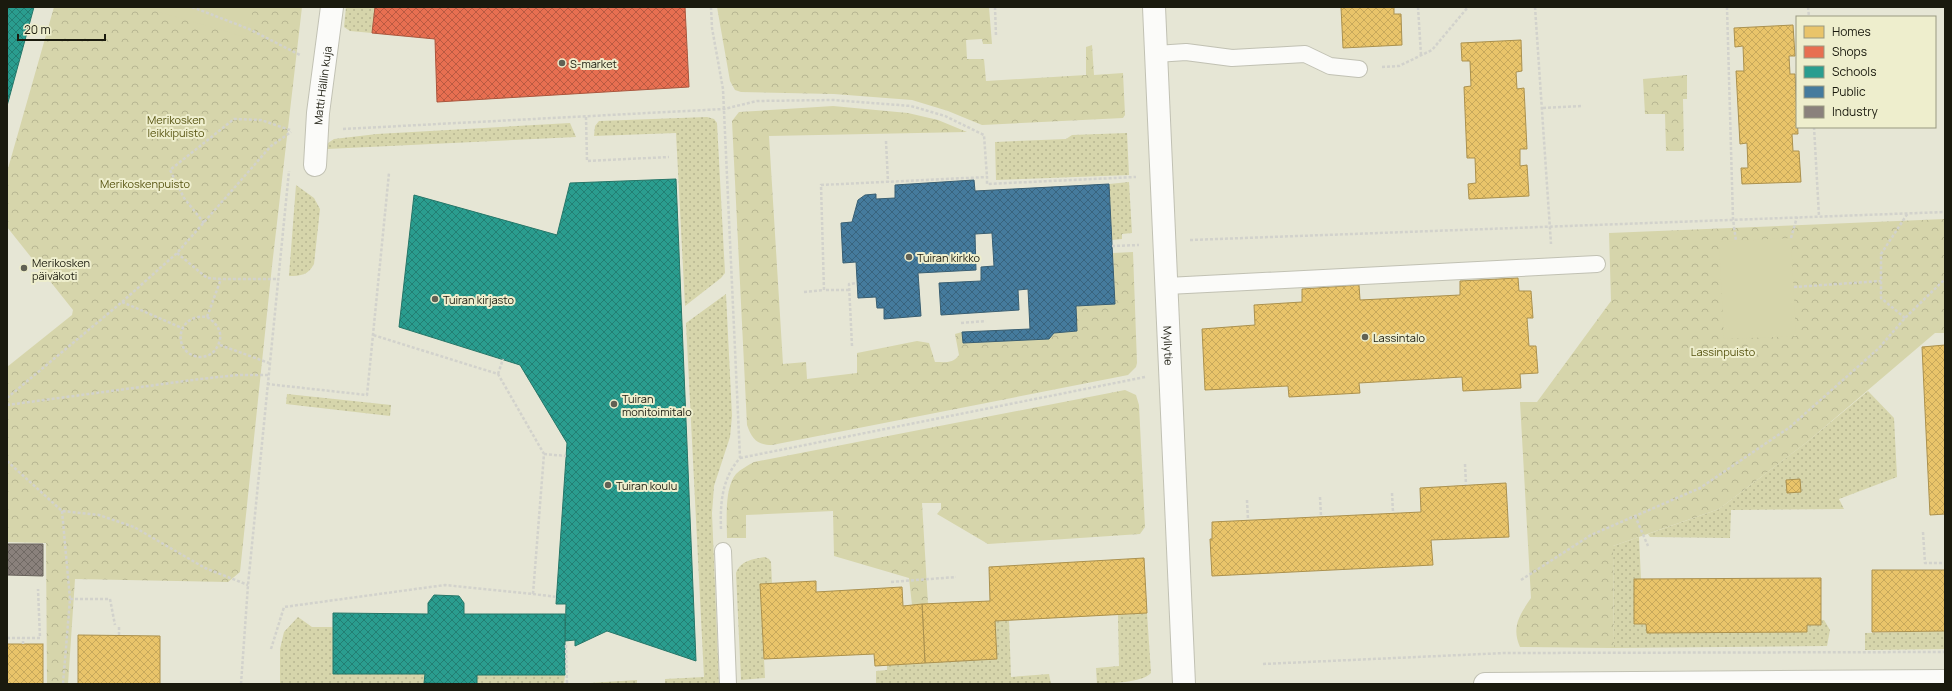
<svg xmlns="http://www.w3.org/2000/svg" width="1952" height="691" font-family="Manrope,sans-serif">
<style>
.grass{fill:url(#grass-dots)}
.park{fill:url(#park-crowns)}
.pitch{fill:#d6d5ab}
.homes{fill:url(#homes-cross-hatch);stroke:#ab914e}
.shops{fill:url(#shops-cross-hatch);stroke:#aa563d}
.schools{fill:url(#schools-cross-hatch);stroke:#257668}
.public{fill:url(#public-cross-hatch);stroke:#385e72}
.industry{fill:url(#industry-cross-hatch);stroke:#68625b}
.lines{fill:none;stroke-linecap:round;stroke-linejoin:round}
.lane-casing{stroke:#c1c1b3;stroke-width:18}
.street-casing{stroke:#c1c1b3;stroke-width:24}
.path{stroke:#d2d2cc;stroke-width:2.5;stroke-dasharray:3 2;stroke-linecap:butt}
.lane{stroke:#fbfbf9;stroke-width:16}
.street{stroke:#fbfbf9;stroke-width:22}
.poi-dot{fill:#616154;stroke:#eeeecd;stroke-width:1.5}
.labels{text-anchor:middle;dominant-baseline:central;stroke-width:4;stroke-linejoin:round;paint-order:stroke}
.poi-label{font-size:11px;fill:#1a1a0e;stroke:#eeeecd;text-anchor:start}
.street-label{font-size:11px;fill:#1a1a0e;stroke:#eeeecd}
.park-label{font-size:11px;fill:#575411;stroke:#eeeecd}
</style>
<defs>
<pattern id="grass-dots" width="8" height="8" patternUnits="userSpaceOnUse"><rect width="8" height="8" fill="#d6d5ab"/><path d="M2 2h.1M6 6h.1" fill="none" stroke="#b7b692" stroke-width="1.8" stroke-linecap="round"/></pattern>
<pattern id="park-crowns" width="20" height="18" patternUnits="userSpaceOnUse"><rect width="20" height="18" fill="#d6d5ab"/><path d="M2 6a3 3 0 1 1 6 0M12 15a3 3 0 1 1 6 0" fill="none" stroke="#b7b692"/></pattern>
<pattern id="homes-cross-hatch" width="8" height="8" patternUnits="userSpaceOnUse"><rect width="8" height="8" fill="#e9c46a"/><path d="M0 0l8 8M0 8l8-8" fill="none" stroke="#c7a85b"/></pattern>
<pattern id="shops-cross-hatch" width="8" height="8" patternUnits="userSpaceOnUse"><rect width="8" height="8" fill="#e76f51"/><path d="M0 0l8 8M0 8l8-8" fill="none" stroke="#ba5a42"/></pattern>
<pattern id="schools-cross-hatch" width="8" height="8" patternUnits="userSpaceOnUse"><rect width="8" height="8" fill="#2a9d8f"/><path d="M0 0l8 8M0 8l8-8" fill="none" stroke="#237f73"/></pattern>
<pattern id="public-cross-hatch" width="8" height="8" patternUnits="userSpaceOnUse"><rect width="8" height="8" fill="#457b9d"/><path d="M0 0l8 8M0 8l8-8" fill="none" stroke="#39647e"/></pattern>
<pattern id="industry-cross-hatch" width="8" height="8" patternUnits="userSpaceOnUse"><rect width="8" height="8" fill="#8a817c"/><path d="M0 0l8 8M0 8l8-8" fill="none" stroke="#706964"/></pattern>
</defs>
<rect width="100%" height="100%" fill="#e6e6d5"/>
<!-- grass -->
<g class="grass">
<path d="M346 7H375L372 33 350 31 344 27Z"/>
<path d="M707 117 714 119 717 123 725 273 721 278 685 306 676 133 594 136 595 126 599 121Z"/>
<path d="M570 123 576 137 327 149 328 143 334 139 377 134Z"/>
<path d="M1127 133 1129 175 996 180 995 142 1066 139 1072 135Z"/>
<path d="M1129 182 1132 233 1122 234V239L1112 240 1109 184Z"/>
<path d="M296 185 314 198 320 209 314 264C308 275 301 276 289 276Z"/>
<path d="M726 294 732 416 730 437 714 486 712 513 719 684H665V679L704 677 686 323Z"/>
<path d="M1868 391 1894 418 1897 477 1839 499 1844 509 1731 510 1730 538 1650 537 1648 534 1719 509 1807 442Z"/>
<path d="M287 394 391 405 390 416 286 404Z"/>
<path d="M1639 537 1641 579 1634 580V624H1646L1647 633 1806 632 1807 625H1821V620H1824L1830 630 1827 646 1614 648 1613 546Z"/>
<path d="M765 557 769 559 771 562 772 583 760 584 765 678 741 680 736 573C741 560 753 559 765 557Z"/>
<path d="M1147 613 1151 673C1142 683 1110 683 1097 684L1096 668 1119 666 1118 615Z"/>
<path d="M298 617 312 627H333V674H425V683L477 684V675H565L564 684H280V649L284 632Z"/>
<path d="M1009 620 1011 677 1049 674 1051 684H876V671L887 670V665L996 659 995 621Z"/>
<path d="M1945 631V649L1865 650V633Z"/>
<path d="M637 680V684H574Z"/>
</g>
<!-- park -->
<g class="park">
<path d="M54 7H302L272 266 240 572 228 582 75 579 68 684H47L46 543 7 542V367L72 315 73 310 7 227V172Z"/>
<path d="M717 7H989L992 44H983L982 39 966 40 967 59H984L986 81 1086 75V47L1092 45 1094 75 1123 73 1125 115 1123 118 982 125 948 111 912 100 834 94 741 92 735 90 730 81Z"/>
<path d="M1687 75V99H1683L1684 151H1666L1665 114H1645L1643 79Z"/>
<path d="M833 106 908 113 938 120 967 132 769 136 783 364 806 362 807 379 857 373V353L917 341 929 343 935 362C944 362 953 364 959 355L955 334 962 332 963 343 1049 339 1054 333 1077 331 1076 306 1115 304 1113 253 1133 252 1137 363 1136 367 1128 375 772 445C757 445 752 439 747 425L732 121 739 112Z"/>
<path d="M1945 219V333H1935L1807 442 1719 509 1613 546 1614 648 1520 647C1511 627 1520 614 1531 598L1520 402H1537L1611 301 1609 233Z"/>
<path d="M1125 390 1136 395 1139 405 1145 527 1140 534 988 544 937 514 941 509V503H922L928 604 912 605 909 578 834 556 833 511 746 515V538H727C727 522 724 488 736 474 741 469 747 466 754 462Z"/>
</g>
<!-- pitch -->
<g class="pitch">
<path d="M142 7H254L245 37Z"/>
<path d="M1791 238 1796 336 1724 339 1719 242Z"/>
</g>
<!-- homes -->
<g class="homes">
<path d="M1341 7H1394V14H1401L1402 45 1343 48Z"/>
<path d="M1793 25 1795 56H1789L1790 74H1795L1798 134H1792L1793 151H1799L1801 182 1742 184 1741 168H1748L1747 143 1740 144 1736 71H1744L1743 46 1735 47 1734 28Z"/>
<path d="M1521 40 1522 71 1516 72 1517 89 1524 88 1527 149H1520V166L1527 165 1529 196 1469 199 1468 184 1476 183 1475 158H1467L1464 87 1471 86 1470 61H1462L1461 43Z"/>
<path d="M1518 278 1519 291H1531L1533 318H1527L1529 346H1536L1538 373 1520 374 1521 388 1463 391 1462 377 1359 383 1360 393 1289 397 1288 386 1205 390 1202 329 1255 325 1254 305 1302 302V289L1359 285 1360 300 1460 295V281Z"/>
<path d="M1945 345V514L1930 515 1922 347Z"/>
<path d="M1800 479 1801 492 1787 493 1786 480Z"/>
<path d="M1506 483 1509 537 1431 540 1433 565 1212 576 1210 539H1212V522L1421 512 1420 488Z"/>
<path d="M1144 558 1147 613 995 621 997 659 925 663 922 604 990 601 989 567Z"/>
<path d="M1872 570H1945V631L1872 632Z"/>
<path d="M1821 578V625H1807V632L1647 633 1646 624H1634V579Z"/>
<path d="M816 581V592L902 587 903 606 922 604 925 663 875 666 874 654 764 659 760 584Z"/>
<path d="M78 635 160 636V684H78Z"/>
<rect x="7" y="644" width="36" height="40"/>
</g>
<!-- shops -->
<path class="shops" d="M375 7H685L689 87 437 102 435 39 372 33Z"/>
<!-- schools -->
<g class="schools">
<path d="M7 7H34L7 106Z"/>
<path d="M676 179 696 661 607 631 575 646V640L565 641 566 604H556L567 443 520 365 399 327 414 195 557 235 570 183Z"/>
<path d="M434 595 459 596 464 603V614H565V675H477V684L424 683 425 674H333V613L428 614V603Z"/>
</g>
<!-- public -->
<path class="public" d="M974 180 975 191 1109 184 1115 304 1076 306 1077 331 1054 333 1049 339 963 343 962 332 1030 329 1028 289 1018 290 1019 310 941 315 939 283 981 281V267L994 266 992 233 975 234 976 270 918 273 921 316 884 319V308H877L876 297 858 298 856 262 843 263 841 223 852 222 858 200 865 195 876 194V199L895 198V185Z"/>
<!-- industry -->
<path class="industry" d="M7 544H43V576L7 575Z"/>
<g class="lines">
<!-- lane casing -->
<g class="lane-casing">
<g id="lane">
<path d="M1156 54 1186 52 1232 58 1305 54 1330 66 1359 69"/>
<path d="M1167 286 1597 264"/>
<path d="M723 551 728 684"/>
</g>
</g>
<!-- street casing -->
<g class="street-casing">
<g id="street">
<path id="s1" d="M1154 7 1184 684"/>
<path id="s2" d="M315 165 318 113 332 7"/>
<path d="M1485 684 1945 681"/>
</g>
</g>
<!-- path -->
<g class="path">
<path d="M192 7 249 29 300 55"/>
<path d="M711 7 712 28 723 89 740 458C722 478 720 503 721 529"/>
<path d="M995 7 996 36"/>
<path d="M1418 7 1421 55"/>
<path d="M1535 7 1551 244"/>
<path d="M1727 7 1733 219 1736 241"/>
<path d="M1808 7 1809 17"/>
<path d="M1382 67 1399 66 1432 50 1468 7"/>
<path d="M1543 108 1583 106"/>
<path d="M586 117 587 161 669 157"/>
<path d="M1814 127 1819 216"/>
<path d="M343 129 724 109 757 101 833 100 911 106 945 116 984 135 987 177"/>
<path d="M886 141 888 182"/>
<path d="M204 223 184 198 170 170 234 119 261 120 290 130"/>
<path d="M1791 238 1797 217"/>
<path d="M1190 240 1945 212"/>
<path d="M1112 246 1139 245"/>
<path d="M177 253 207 278 221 279H278"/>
<path d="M1794 287 1881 281"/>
<path d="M849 290H824L821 185 987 177V184L1136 177"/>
<path d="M804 292 824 290"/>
<path d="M122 302 182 328"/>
<path d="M207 317C220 325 225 337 215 350 212 355 205 357 199 357 171 353 176 313 207 317L221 279"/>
<path d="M1905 318 1881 298V254L1908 213"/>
<path d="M961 323 986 321"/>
<path d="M220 345 269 363"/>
<path d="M852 346 849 284 857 283"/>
<path d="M498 374 503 359"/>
<path d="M267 384 367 395 389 173"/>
<path d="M7 398 122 302 177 253 271 146 291 132"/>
<path d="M7 405 200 379 238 375H268"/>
<path d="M544 454 566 456"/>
<path d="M740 458 1145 377"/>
<path d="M7 461 62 511 99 515 134 527 205 568 248 585"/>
<path d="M1465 464 1466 485"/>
<path d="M1392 493 1393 513"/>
<path d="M1320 497 1321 516"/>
<path d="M1247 500 1248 520"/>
<path d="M62 511 70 599 63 684"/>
<path d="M1635 516 1648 546"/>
<path d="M1923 532 1925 563H1945"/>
<path d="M1521 580 1591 535 1700 488 1790 427 1879 348 1905 318 1945 279"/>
<path d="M891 582 956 577"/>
<path d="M533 594 557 597"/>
<path d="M70 599H110L115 625"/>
<path d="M119 635V625"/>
<path d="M7 638H40L38 589"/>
<path d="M23 644V638"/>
<path d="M566 645 567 684"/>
<path d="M271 649 284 607 445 585 533 594 544 454 498 374 373 335"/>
<path d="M1263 664 1505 653 1945 652"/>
<path d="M241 684 248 585 289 171"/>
</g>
<!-- lane -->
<use href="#lane" class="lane"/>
<!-- street -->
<use href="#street" class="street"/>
</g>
<!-- markers -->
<g class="poi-dot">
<circle cx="562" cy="63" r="4"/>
<circle cx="909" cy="257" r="4"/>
<circle cx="24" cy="268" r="4"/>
<circle cx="435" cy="299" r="4"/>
<circle cx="1365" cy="337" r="4"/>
<circle cx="614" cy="404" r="4"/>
<circle cx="608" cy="485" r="4"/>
</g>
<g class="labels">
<!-- poi labels -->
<g class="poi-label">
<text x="570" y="63">S-market</text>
<text x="917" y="257">Tuiran kirkko</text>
<text x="32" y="262">Merikosken<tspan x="32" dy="13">päiväkoti</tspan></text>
<text x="443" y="299">Tuiran kirjasto</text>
<text x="1373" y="337">Lassintalo</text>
<text x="622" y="398">Tuiran<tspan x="622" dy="13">monitoimitalo</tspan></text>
<text x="616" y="485">Tuiran koulu</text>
</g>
<!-- street labels -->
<g class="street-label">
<text stroke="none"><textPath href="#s2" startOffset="80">Matti Hällin kuja</textPath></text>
<text stroke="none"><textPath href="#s1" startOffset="339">Myllytie</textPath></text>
</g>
<!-- park labels -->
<g class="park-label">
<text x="176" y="119">Merikosken<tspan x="176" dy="13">leikkipuisto</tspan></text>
<text x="145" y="183">Merikoskenpuisto</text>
<text x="1723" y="351">Lassinpuisto</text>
</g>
</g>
<!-- border -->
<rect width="1952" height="691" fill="none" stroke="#1a1a0e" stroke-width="16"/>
<!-- legend -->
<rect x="1796" y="16" width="140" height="112" fill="#eeeecd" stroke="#999981"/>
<rect x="1804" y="26" width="20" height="12" fill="#e9c46a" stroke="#999981"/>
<text x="1832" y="36" font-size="12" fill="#1a1a0e">Homes</text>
<rect x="1804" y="46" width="20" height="12" fill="#e76f51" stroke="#999981"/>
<text x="1832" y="56" font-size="12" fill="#1a1a0e">Shops</text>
<rect x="1804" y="66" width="20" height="12" fill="#2a9d8f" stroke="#999981"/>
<text x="1832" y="76" font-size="12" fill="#1a1a0e">Schools</text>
<rect x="1804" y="86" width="20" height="12" fill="#457b9d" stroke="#999981"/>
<text x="1832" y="96" font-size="12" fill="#1a1a0e">Public</text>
<rect x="1804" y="106" width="20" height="12" fill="#8a817c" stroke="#999981"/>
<text x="1832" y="116" font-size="12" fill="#1a1a0e">Industry</text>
<!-- scale -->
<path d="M18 34v6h87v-6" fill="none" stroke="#1a1a0e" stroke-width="2"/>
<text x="24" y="34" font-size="12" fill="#1a1a0e" stroke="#eeeecd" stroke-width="3" paint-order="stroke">20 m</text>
</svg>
